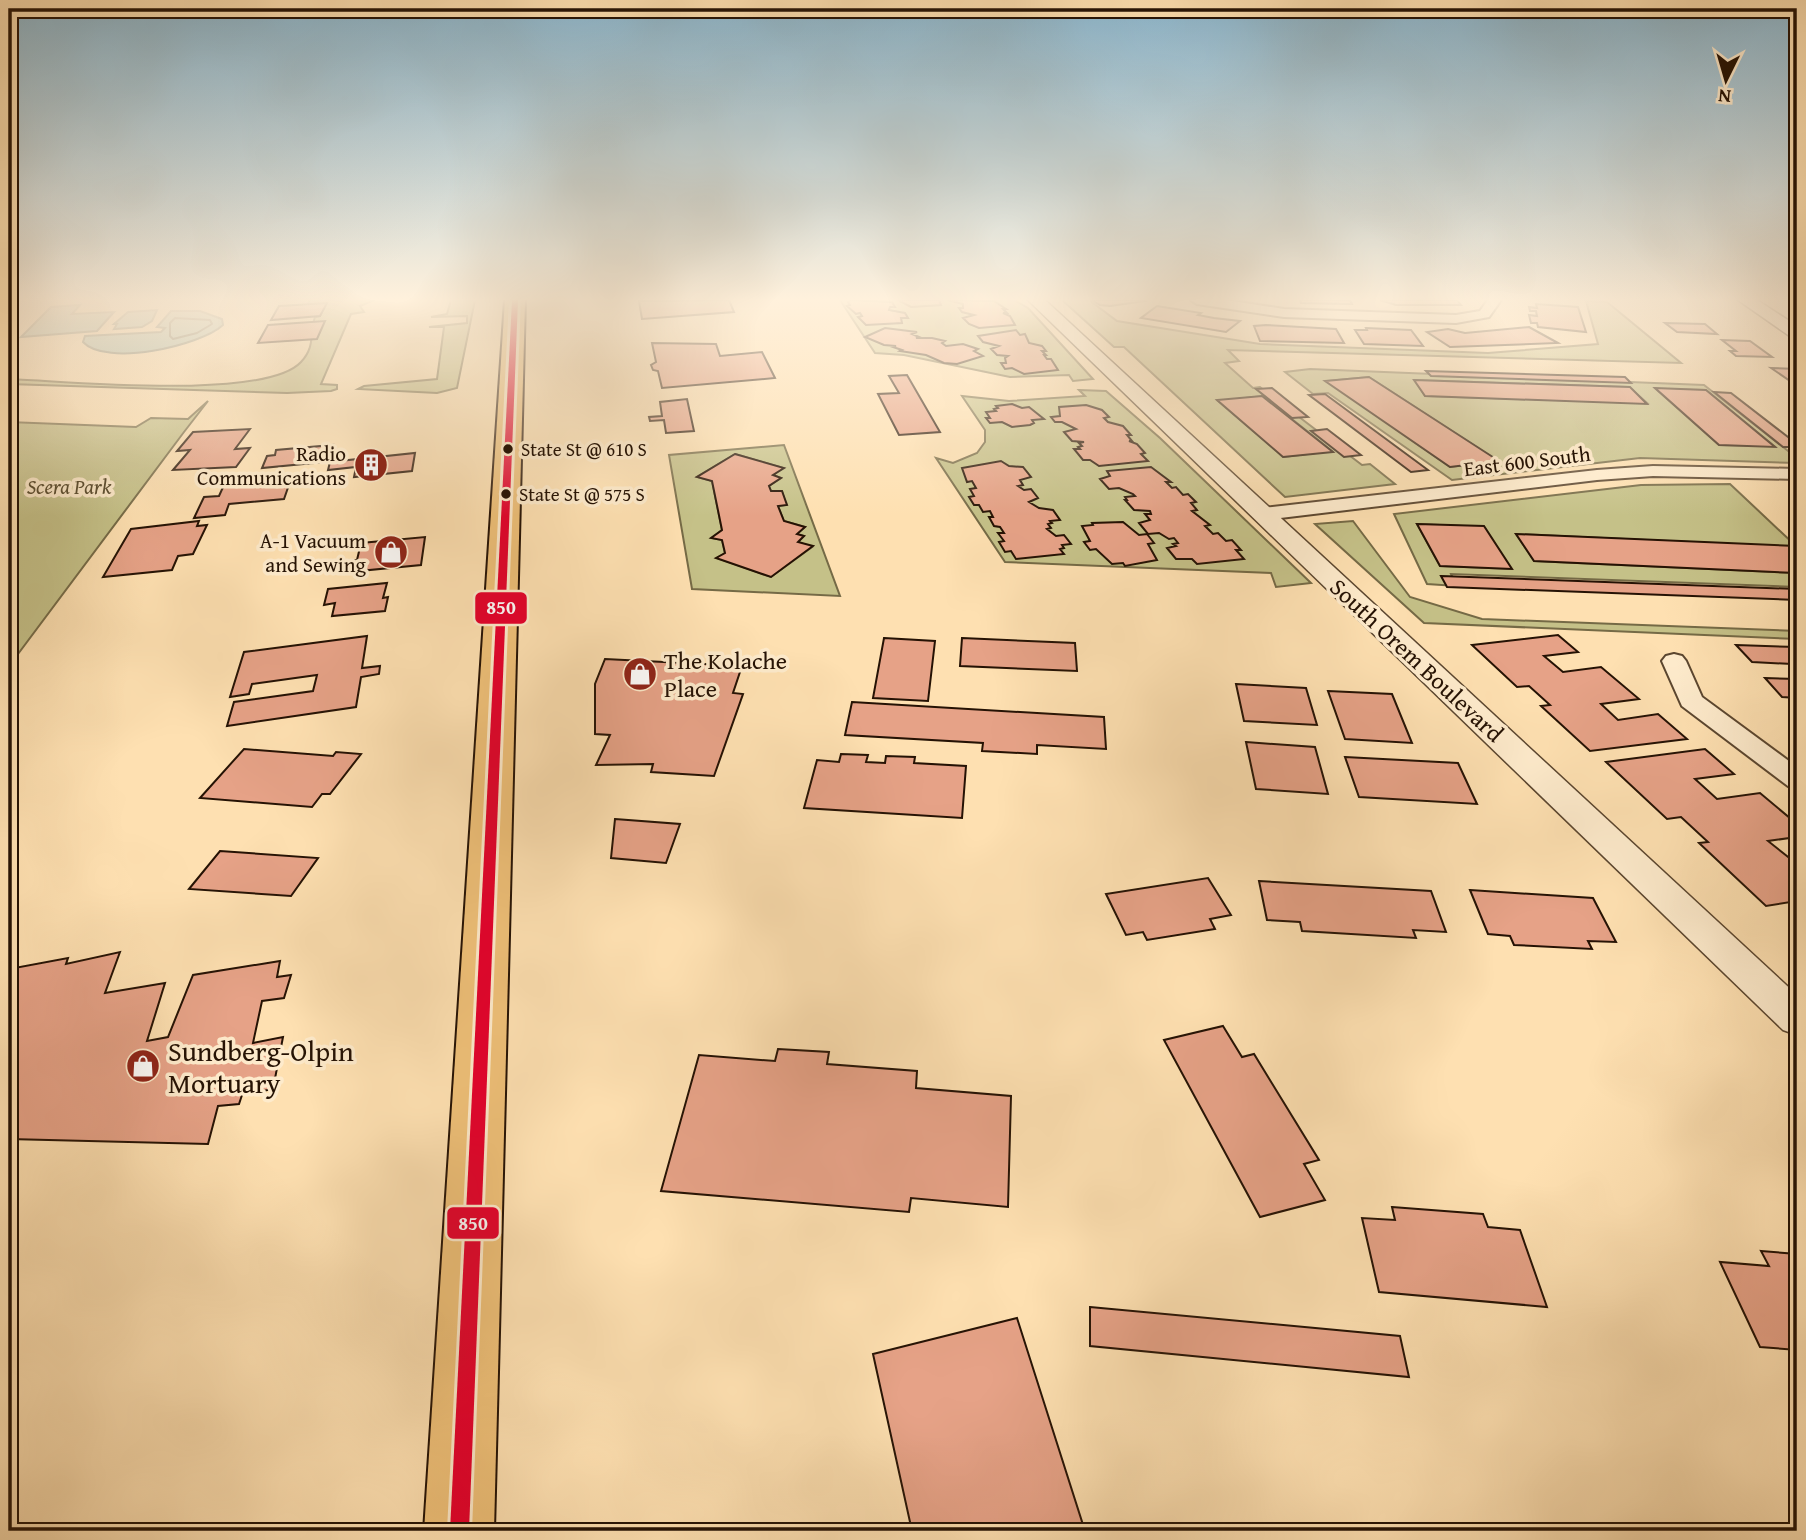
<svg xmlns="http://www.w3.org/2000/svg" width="1806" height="1540" font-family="'Gentium Book Plus',serif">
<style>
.green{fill:#c5c188;stroke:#756a46;stroke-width:2;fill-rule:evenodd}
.water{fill:#a0bdaf;stroke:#6f796b;stroke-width:2}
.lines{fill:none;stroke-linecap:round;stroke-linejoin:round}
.shore{stroke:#62685a;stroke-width:2}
.building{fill:#e6a287;stroke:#251204;stroke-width:2}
.minor-casing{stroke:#5b462f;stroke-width:4}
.tertiary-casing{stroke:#5b462f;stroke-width:3}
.primary-casing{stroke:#251204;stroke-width:4}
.minor{fill:#feebcc;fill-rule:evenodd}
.tertiary{fill:#feebcc;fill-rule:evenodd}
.primary{fill:#efc078;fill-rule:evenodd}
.bus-1-casing{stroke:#feebcc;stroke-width:6}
.bus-1{fill:#e4002b;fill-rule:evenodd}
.bus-dot{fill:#251204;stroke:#feebcc;stroke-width:2.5}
.labels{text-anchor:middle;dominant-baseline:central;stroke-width:7;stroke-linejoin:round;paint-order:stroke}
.far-bus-label{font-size:19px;fill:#251204;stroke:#feebcc;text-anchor:start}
.far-poi-label{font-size:21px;fill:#251204;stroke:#feebcc;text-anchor:end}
.far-street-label{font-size:21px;fill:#251204;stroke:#feebcc}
.far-park-label{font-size:21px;font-style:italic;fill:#5d4f32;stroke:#feebcc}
.poi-label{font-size:24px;fill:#251204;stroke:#feebcc;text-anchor:start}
.street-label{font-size:24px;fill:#251204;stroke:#feebcc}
.near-poi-label{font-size:28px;fill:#251204;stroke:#feebcc;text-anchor:start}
.line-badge{stroke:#feebcc;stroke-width:2.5}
.badge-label{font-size:19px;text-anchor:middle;font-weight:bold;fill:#fff}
</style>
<rect width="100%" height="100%" fill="#fee0b1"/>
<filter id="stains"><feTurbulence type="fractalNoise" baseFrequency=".00286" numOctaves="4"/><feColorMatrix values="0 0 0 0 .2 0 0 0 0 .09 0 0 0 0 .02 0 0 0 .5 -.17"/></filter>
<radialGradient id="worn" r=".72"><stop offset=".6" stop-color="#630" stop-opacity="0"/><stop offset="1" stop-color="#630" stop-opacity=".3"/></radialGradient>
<!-- green -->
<g class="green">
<path d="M310 300H374L360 306 364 312 351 314 321 384 337 385V389L331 391 287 393 9 384V379C65 381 265 401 301 362 316 346 309 333 315 317L320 316 326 303 308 304Z"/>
<path d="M451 300H475L457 388 437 393 358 389 364 386 437 379 444 327H429L467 323V316L431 317 447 314Z"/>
<path d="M840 300H1014L1028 308 1093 379 1073 381 1069 375 1010 377 904 355 875 353Z"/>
<path d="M1062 300H1089L1117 321 1260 344 1488 353 1598 344 1586 301 1607 302 1681 363 1228 350 1239 361 1225 363 1253 388 1260 387 1362 465 1370 464 1395 484 1285 497 1124 347H1114ZM1263 396 1332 451 1284 457 1218 401Z"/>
<path d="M1310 369 1704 385 1797 458V463L1640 458 1452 480 1328 393 1313 394 1285 372ZM1369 377 1498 461 1450 467 1327 381ZM1415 380 1629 387 1647 403 1425 396ZM1656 389 1706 390 1774 446 1719 445Z"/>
<path d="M1079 390 1106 391 1160 438 1311 583 1276 587 1271 573 1005 562 936 458 953 463 977 453 985 442V430L962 396 1009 401 1085 396Z"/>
<path d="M208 401 184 432 9 666V422L136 427 151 418 188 419Z"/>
<path d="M784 445 840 596 692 589 669 455ZM735 454 783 468 773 475 781 478 769 486 771 491H782L786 505 778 506 784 521 805 527 797 534 804 536 798 542 812 547 771 577 717 558 725 553 722 540 712 538 722 530 712 481 697 477Z"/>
<path d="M1730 484 1797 547 1516 534 1534 561 1797 573V587L1451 574 1456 586 1427 584 1394 514 1641 485ZM1417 524 1484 527 1511 569 1440 566Z"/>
<path d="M1353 521 1410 597 1482 619 1797 631V639L1424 623 1315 524Z"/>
</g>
<!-- water -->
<g class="water">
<path d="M80 305 72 314 114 312 97 331 21 337 51 307Z"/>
<path d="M157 310 152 321 142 327 114 329 117 324H114L128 312Z"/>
<path d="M171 311H200L222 319 223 325C200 346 106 367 83 342L85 336 161 332 165 328 157 327Z"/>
</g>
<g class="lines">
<!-- shore -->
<path class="shore" d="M175 318 210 320 212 324 197 333 173 339 170 336V323Z"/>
</g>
<!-- building -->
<g class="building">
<path d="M729 300 734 312 642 319 639 301Z"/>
<path d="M851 300 892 302 895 307H890L889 310 905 313 908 318H901L902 323 866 325 858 317 862 316 860 313 856 314 847 306 850 305 848 302Z"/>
<path d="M898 300H939L941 305 911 307Z"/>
<path d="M947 300 994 301 1006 309H1003L1007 313H1003L1010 316 1015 325 979 328 969 324 963 318 974 315 962 312 959 308H963V304Z"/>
<path d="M1092 300H1143L1145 301 1110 306 1100 305Z"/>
<path d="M1300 300H1350L1352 304 1301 303Z"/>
<path d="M1380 300H1457L1461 305H1396Z"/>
<path d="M327 303 320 316 271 320 279 306Z"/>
<path d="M1536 304 1578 307 1586 332 1538 327 1537 323H1531L1529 315 1537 316 1536 311H1530L1529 307 1537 308Z"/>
<path d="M1157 306 1201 313 1198 315 1214 318 1240 321 1226 332 1141 318Z"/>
<path d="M325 321 317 339 258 343 268 325Z"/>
<path d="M1665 323 1705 324 1717 334 1677 332Z"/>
<path d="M1266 325 1336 329 1344 343 1260 341 1254 326Z"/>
<path d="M1529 327 1558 343 1450 347 1427 332 1448 329 1465 333Z"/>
<path d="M885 328 917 332 912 334 919 337 916 338H932L945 341 942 343 946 346 963 344 978 349 974 351 983 356 957 364 944 363 926 355 900 351 902 350 893 347 896 346 884 345 865 337Z"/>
<path d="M1366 328 1411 330 1423 346 1364 344 1355 330H1367Z"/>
<path d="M1016 330 1020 335 1025 334 1029 343 1042 346 1046 351H1042L1046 355H1044L1047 359H1051L1058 370 1024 374 1012 368 1005 369 1001 363H1006L1005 358 1008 356 997 355 991 349 999 346 983 342 978 336Z"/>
<path d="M1722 340 1750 341 1772 357 1736 356 1730 351H1736Z"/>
<path d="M652 343 716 344 720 356 762 352 775 378 662 388 658 371 653 370 651 365 656 362Z"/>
<path d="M1771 368 1797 369V384L1793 383Z"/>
<path d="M1426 371 1625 377 1631 383 1431 376Z"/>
<path d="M907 375 940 432 899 435 878 394 899 393 889 376Z"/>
<path d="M1369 377 1499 461 1450 467 1325 381Z"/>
<path d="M1414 380 1630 387 1647 404 1425 396Z"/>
<path d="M1272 388 1308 417 1292 418 1256 389Z"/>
<path d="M1655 388 1706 390 1775 447 1719 445Z"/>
<path d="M1714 392 1731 393 1797 444V447H1783Z"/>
<path d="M1325 394 1428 470 1411 472 1309 395Z"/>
<path d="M1262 396 1333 452 1283 457 1217 400Z"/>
<path d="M687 399 694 431 666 433 664 420 650 421 649 417 662 416 660 402Z"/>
<path d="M1012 404 1022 408 1029 407 1044 419 1032 420 1034 423 1030 425 1012 427 1002 422 990 423 986 418H990L986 412 996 411 994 409 998 408 996 406Z"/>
<path d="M1086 405 1102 410 1109 417 1104 418 1108 422 1123 426 1131 435H1127L1132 441H1129L1137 444 1145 453 1141 454 1148 461 1099 466 1090 460H1083L1074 449H1080L1078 447 1082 446 1079 443 1084 442 1072 441 1064 432 1076 429 1062 422H1055L1051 417 1060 416 1059 407Z"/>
<path d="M250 429 235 449 250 448 236 467 173 470 190 450 177 451 193 432Z"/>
<path d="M1327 429 1361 455 1344 457 1311 431Z"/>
<path d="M333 445 331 451 337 450 334 461 262 468 267 456 275 455 276 450Z"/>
<path d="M415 453 412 471 354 477 356 467 328 470 330 462Z"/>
<path d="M735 454 784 468 773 475 781 478 769 486 771 491H782L787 505 778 506 784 521 805 527 797 534 804 536 798 542 813 546 771 577 716 558 725 553 722 540 711 538 722 530 712 481 697 477Z"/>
<path d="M1001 461 1009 466 1023 467 1031 477 1020 480 1023 485 1018 486 1024 490 1031 489 1038 498 1029 502 1039 508 1053 510 1060 520 1050 521 1052 523 1048 524 1051 528 1047 529 1056 536 1064 535 1071 544 1062 545 1064 548 1060 549 1064 554 1016 559 1011 551 1005 552 999 542 1004 541 998 533H1004L1000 527 994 526 989 517H993L990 511 983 512 979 505H974L969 497 974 496 970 489 976 488 972 481 967 482 962 468Z"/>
<path d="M1151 467 1171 482H1166L1172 488 1176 487 1183 495 1188 494 1196 502 1191 503 1197 510 1192 511 1210 525 1205 526 1213 534 1218 533 1226 541 1232 540 1241 550H1236L1244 559 1197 564 1192 559H1176L1167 548 1176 546 1173 544 1178 543 1174 538 1169 539 1159 533 1148 534 1139 523 1150 520 1145 514H1151L1150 511 1134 510 1125 500H1127L1125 497 1135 496 1133 494 1119 488 1109 489 1100 479 1110 476 1107 471Z"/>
<path d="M291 479 284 499 229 504 225 515 194 518 204 497 219 496 224 485Z"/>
<path d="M199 521 197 526 207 525 193 554 178 556 172 570 103 577 131 529Z"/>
<path d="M1123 522 1139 535 1147 534 1154 543 1148 544 1157 560 1125 566 1123 563 1112 564 1096 549 1090 550 1084 542 1090 541 1082 526 1093 525 1092 523Z"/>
<path d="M1417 524 1484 526 1512 569 1440 566Z"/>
<path d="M1516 534 1796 546 1797 573 1534 561Z"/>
<path d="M425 537 421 565 338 573 341 562 357 560 361 543Z"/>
<path d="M1441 576 1797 589V600L1447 587Z"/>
<path d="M387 583 383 598 388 597 385 611 332 616 335 603 324 605 328 589Z"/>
<path d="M1558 635 1578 652 1544 656 1563 672 1601 667 1639 699 1601 704 1618 720 1658 714 1687 739 1590 751 1541 706 1550 705 1529 686 1517 687 1472 645Z"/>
<path d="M367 636 362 668 380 666 379 674 361 677 356 707 227 726 234 702 313 691 317 675 252 684 249 694 230 697 244 652Z"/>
<path d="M884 638 935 641 928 701 873 698Z"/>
<path d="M962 638 1075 643 1077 671 960 666Z"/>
<path d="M1736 645 1797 647V669L1792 664 1752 662Z"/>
<path d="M605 659 742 666 733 693 743 694 714 776 651 772 653 764 596 765 610 735 595 734V684Z"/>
<path d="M1765 678 1797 679V698L1782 697Z"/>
<path d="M1236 684 1306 688 1317 725 1244 721Z"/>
<path d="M1328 691 1392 694 1412 743 1345 739Z"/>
<path d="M852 702 1104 717 1106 749 1037 745V754L982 751 983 743 845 735Z"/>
<path d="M1246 742 1315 747 1328 794 1256 789Z"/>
<path d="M244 749 333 756 336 752 361 754 330 794H322L312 807 200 798Z"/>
<path d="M1705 749 1734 774 1695 779 1717 799 1760 793 1797 824V837L1768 841 1797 864V901L1766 906 1699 843 1708 842 1681 817 1667 819 1606 762Z"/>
<path d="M841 754 868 755 866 762 885 763 886 756 915 757 914 763 966 766 962 818 804 808 817 760 839 762Z"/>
<path d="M1345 757 1458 763 1477 804 1359 797Z"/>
<path d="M615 819 680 824 666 863 611 858Z"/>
<path d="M220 851 318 858 291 896 189 889Z"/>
<path d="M1208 878 1231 915 1210 919 1215 929 1147 940 1143 932 1126 935 1106 894Z"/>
<path d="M1259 881 1431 891 1446 932 1413 930 1416 938 1302 931 1300 922 1267 920Z"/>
<path d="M1470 890 1593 898 1616 942 1588 941 1592 949 1514 945 1510 936 1488 934Z"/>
<path d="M120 952 105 993 165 983 147 1041 168 1037 193 975 280 961 277 977 291 975 284 998 262 1001 253 1043 283 1037 273 1089 242 1095 239 1104 218 1106 208 1144 9 1139V969L68 958 66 964Z"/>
<path d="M1223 1026 1242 1057 1254 1054 1319 1160 1304 1164 1325 1200 1260 1217 1164 1040Z"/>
<path d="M778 1049 829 1052 827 1064 917 1071 916 1088 1011 1096 1008 1207 911 1198 909 1212 661 1191 699 1055 775 1061Z"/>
<path d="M1392 1207 1483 1214 1488 1227 1520 1230 1547 1307 1379 1292 1362 1218 1395 1220Z"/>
<path d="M1761 1251 1797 1254V1350L1760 1347 1720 1262 1769 1266Z"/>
<path d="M1090 1307 1400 1336 1409 1377 1090 1346Z"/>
<path d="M1017 1318 1085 1531H912L873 1354Z"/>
</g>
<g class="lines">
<!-- minor casing -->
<g class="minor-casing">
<g id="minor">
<path d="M1191 300H1226L1284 309 1456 315 1480 311 1488 300H1501L1489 317 1456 323 1284 317 1197 304Z"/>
<path d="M1653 466 1797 469V479L1653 476 1597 480 1263 520 1253 514 1263 508 1597 470Z"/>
<path d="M1674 654 1682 656 1686 661 1702 697 1797 767V788L1788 786 1682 706 1662 661 1666 656Z"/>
</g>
</g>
<!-- tertiary casing -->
<g class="tertiary-casing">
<g id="tertiary">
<path d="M1028 300H1045L1797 995V1035L1783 1030Z"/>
<path d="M1738 300H1757L1797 326V338L1791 337Z"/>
</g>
</g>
<!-- primary casing -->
<g class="primary-casing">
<path id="primary" d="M505 300H525L494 1531H424Z"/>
</g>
<!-- minor -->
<use href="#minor" class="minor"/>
<!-- tertiary -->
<use href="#tertiary" class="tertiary"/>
<!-- primary -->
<use href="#primary" class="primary"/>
<!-- bus-1 casing -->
<g class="bus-1-casing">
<path id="bus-1" d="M512 300H518L469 1531H450Z"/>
</g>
<!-- bus-1 -->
<use href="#bus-1" class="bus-1"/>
</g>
<!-- sky -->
<linearGradient id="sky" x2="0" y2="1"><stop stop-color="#8bb8d1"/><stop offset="0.58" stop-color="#fff1dc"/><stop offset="1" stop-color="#fff1dc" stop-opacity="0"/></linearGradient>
<rect width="1806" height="516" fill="url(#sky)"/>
<!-- icons -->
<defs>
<g id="building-disc" transform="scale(1.75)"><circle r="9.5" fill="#8f2418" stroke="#feebcc"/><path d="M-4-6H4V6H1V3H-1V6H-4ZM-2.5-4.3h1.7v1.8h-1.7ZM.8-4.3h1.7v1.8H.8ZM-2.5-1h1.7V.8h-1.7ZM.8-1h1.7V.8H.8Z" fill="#fff"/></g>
<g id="shop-disc" transform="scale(1.75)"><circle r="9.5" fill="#8f2418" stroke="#feebcc"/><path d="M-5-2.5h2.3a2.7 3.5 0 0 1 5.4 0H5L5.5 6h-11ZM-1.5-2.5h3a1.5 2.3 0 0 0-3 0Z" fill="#fff"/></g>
</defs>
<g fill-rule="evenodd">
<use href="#building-disc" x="371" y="465"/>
<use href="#shop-disc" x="391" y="552"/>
<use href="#shop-disc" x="640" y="674"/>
<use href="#shop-disc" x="143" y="1066"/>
</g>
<!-- markers -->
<g class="bus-dot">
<circle cx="508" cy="449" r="6"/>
<circle cx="506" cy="494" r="6"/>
</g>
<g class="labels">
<!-- far-bus labels -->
<g class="far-bus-label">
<text x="521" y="449">State St @ 610 S</text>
<text x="519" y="494">State St @ 575 S</text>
</g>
<!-- far-poi labels -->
<g class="far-poi-label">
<text x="346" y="453">Radio<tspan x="346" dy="24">Communications</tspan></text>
<text x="366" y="540">A-1 Vacuum<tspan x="366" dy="24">and Sewing</tspan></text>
</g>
<!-- far-street labels -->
<g class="far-street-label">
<text transform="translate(1527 461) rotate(-7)">East 600 South</text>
</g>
<!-- far-park labels -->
<g class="far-park-label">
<text x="69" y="486">Scera Park</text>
</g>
<!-- poi labels -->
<g class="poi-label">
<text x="664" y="660">The Kolache<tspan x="664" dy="28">Place</tspan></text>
</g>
<!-- street labels -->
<g class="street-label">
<text transform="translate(1417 660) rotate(43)">South Orem Boulevard</text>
</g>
<!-- near-poi labels -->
<g class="near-poi-label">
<text x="168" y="1050">Sundberg-Olpin<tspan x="168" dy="32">Mortuary</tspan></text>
</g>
</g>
<g class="line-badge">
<rect x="474" y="591" width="54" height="34" rx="7" fill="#e4002b"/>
<rect x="446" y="1206" width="54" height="34" rx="7" fill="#e4002b"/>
</g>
<g class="badge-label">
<text x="501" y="614">850</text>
<text x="473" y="1230">850</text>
</g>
<!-- margin -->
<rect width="1806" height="1540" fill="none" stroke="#fee0b1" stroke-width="35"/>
<rect x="10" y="10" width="1785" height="1519" fill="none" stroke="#251204" stroke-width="3.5"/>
<rect x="18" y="18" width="1771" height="1505" fill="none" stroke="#251204" stroke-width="2"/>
<!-- north arrow -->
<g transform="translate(1726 80) rotate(185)" stroke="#feebcc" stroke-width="5" paint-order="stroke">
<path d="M0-5L12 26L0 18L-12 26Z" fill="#251204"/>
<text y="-10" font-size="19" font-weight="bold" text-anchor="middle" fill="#251204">N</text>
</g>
<rect width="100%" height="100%" filter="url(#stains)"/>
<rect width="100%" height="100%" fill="url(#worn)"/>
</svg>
